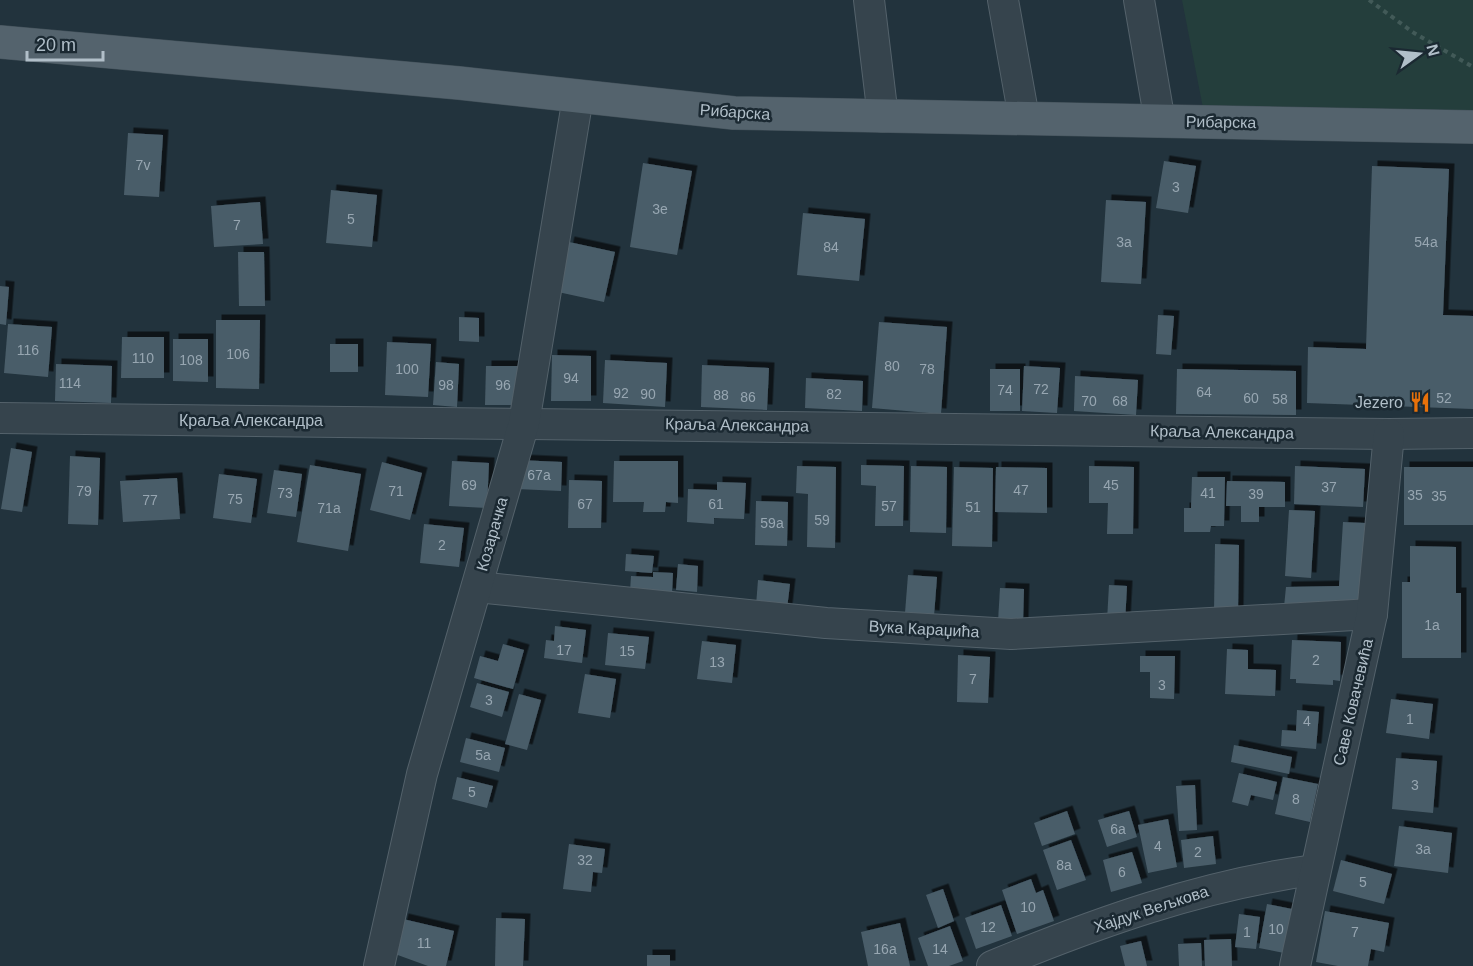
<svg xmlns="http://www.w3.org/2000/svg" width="1473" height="966" font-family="Arial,sans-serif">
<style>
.green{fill:#243e3c}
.building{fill:#4a5d69;filter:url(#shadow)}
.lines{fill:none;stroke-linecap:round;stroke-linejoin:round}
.minor-casing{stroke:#54626b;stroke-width:32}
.major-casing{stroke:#425059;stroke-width:34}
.path{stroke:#425a58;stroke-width:4;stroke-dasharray:4.5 4.5;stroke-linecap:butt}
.minor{stroke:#36444d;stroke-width:30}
.major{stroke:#54636d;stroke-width:33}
.labels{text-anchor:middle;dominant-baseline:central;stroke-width:5;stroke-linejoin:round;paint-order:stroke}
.number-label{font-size:14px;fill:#97a6b1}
.street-label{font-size:16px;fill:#b1bfc9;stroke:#1b2932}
.poi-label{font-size:16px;fill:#b1bfc9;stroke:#1b2932;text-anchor:end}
</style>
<defs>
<filter id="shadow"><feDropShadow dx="5.5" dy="-5.5" stdDeviation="0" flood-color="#0009"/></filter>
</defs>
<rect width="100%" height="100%" fill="#22333d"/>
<!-- green -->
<path class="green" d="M1182 0H1473V115L1203 108Z"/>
<!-- building -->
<g class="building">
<path d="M128 133 163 135 159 197 124 195Z"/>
<path d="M1164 161 1196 166 1188 213 1156 208Z"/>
<path d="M643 163 692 171 677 255 630 247Z"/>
<path d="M1372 166 1449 169 1443 315 1473 316V409L1307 403 1308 347 1366 349Z"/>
<path d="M331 190 377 195 372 247 326 243Z"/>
<path d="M1106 200 1146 202 1141 284 1101 282Z"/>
<path d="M260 202 263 244 214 247 211 206Z"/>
<path d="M803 213 865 219 859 281 797 275Z"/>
<path d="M569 242 615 252 604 302 558 292Z"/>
<path d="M238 252H264L265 306H239Z"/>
<path d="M0 286 9 287 6 325 0 324Z"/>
<path d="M1158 315 1174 316 1171 355 1156 354Z"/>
<path d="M459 317 479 318V342L459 341Z"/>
<path d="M216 320H260L259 389 216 388Z"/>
<path d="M879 322 947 327 941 414 872 408Z"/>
<path d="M8 324 52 327 48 377 4 373Z"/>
<path d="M122 337H164V378H121Z"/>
<path d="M173 339H208V382L173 381Z"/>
<path d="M387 342 431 344 428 397 385 395Z"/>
<rect x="330" y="344" width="28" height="28"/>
<path d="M552 355 591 356V401H551Z"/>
<path d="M605 360 667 363 665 407 603 403Z"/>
<path d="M436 362 459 364 457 407 433 405Z"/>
<path d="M56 364 112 366 111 403 55 401Z"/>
<path d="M702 365 769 368 767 410 701 407Z"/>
<path d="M486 366H521V405H485Z"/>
<path d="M1024 366 1060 368 1057 413 1022 411Z"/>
<rect x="990" y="369" width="30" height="42"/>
<path d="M1177 369 1296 371V415L1176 414Z"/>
<path d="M1075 376 1138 380 1136 415 1074 411Z"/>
<path d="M806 378 863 381 862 411 805 408Z"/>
<path d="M11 448 32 452 22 512 1 509Z"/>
<path d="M70 456 100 458 98 525 68 524Z"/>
<path d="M518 460 562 462 561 491 517 489Z"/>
<path d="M452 461 489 463 487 508 449 506Z"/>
<path d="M614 461H678V503L666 502 665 512H643L644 502H613Z"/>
<path d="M382 462 422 473 410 520 370 510Z"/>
<path d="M310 465 361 474 348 551 297 542Z"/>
<path d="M861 465 904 466 903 526H875L876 486 861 485Z"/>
<path d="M797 466 836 467 835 548 807 547 808 494 796 493Z"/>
<path d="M911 466 947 467 946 533 910 532Z"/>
<path d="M1089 466 1134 467 1133 534H1107L1108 503H1089Z"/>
<path d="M1295 466 1365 469 1363 507 1294 504Z"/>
<path d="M954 467 993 468 992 547 952 546Z"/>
<path d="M996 467 1047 468V513L995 512Z"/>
<rect x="1404" y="467" width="69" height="58"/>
<path d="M274 470 302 474 296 517 267 513Z"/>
<path d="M219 474 257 479 251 523 213 518Z"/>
<path d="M1192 477H1225L1224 526H1211L1210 532H1184V508H1191Z"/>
<path d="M177 478 180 519 123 522 120 481Z"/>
<path d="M569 480 602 481 601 528H568Z"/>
<path d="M1227 481 1285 482V507H1259V522H1241V506H1226Z"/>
<path d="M717 482 746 483 744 519 714 518V524L687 522 688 489 717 490Z"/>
<path d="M756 501 788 502 787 546 755 545Z"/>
<path d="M1289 510 1315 511 1311 578 1285 576Z"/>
<path d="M1343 522 1365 523 1359 607H1284L1286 587 1339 586Z"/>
<path d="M424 524 464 528 459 567 420 563Z"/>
<path d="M1215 544 1239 545 1238 613 1214 612Z"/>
<path d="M1410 546 1456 547V593H1461V658H1402V582H1410Z"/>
<path d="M626 554 654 556 652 573 625 571Z"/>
<path d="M678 564 698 566 697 592 676 590Z"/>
<path d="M653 572 673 573 672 594 630 592 631 576 653 577Z"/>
<path d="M908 575 937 577 934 616 905 613Z"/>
<path d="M758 580 790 584 787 609 756 606Z"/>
<path d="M1109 585 1127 586 1125 623 1107 621Z"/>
<path d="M1000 588 1024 589 1023 623 998 622Z"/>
<path d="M555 626 586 630 582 663 544 658 546 640 554 641Z"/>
<path d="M608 633 649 637 645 669 605 665Z"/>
<path d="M1292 640 1341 642 1340 681 1333 680V685L1296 683V679H1290Z"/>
<path d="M702 641 736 645 732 683 697 679Z"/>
<path d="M503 644 524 650 513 689 474 678 480 656 498 661Z"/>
<path d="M1227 649 1248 650V669L1276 670 1275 696 1225 694Z"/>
<path d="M958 655 990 657 988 703 957 702Z"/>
<path d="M1140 656H1175L1174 699 1150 698V672H1140Z"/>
<path d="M585 674 616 679 610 718 578 713Z"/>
<path d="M477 683 509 692 502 717 470 707Z"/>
<path d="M519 694 541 700 527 750 505 744Z"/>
<path d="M1391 699 1433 704 1429 739 1386 733Z"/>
<path d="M1297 710 1319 712 1316 749 1281 746 1282 730 1296 731Z"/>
<path d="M466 738 505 748 499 772 460 762Z"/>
<path d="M1234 745 1292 757 1289 774 1231 762Z"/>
<path d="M1396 758 1437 761 1433 813 1392 809Z"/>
<path d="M1239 773 1277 782 1273 800 1251 795 1248 806 1232 802Z"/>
<path d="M457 777 493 786 487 808 452 799Z"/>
<path d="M1283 777 1318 784 1310 822 1275 814Z"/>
<path d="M1195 785 1197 830 1179 831 1176 786Z"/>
<path d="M1067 811 1075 834 1042 846 1034 823Z"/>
<path d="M1129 811 1137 837 1107 847 1098 820Z"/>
<path d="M1168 819 1177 867 1148 873 1138 825Z"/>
<path d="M1399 826 1452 833 1448 873 1394 866Z"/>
<path d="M1213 836 1216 864 1184 868 1181 840Z"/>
<path d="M1071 840 1086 880 1057 890 1043 850Z"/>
<path d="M569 844 605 849 602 873 593 872 591 892 563 889Z"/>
<path d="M1132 852 1142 883 1111 892 1103 860Z"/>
<path d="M1341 860 1392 874 1384 904 1333 891Z"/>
<path d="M1031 879 1036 893 1043 890 1054 921 1017 934 1002 890Z"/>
<path d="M943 889 954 921 938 928 926 895Z"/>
<path d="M1267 904 1292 909 1284 953 1259 948Z"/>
<path d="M1001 905 1012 936 976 949 965 918Z"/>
<path d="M1325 911 1389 923 1384 952 1371 949 1368 966H1338L1316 962Z"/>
<path d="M1239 914 1260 917 1256 949 1235 947Z"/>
<path d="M496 918 525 919 523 966H495Z"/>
<path d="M403 919 454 931 446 966H428L395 954Z"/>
<path d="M900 923 910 966H868L861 932Z"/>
<path d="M950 926 963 961 949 966H928L918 938Z"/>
<path d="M1231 939 1232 966H1205L1204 940Z"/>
<path d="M1141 941 1147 966H1125L1120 946Z"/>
<path d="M1201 943 1202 966H1179L1178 944Z"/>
<rect x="647" y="955" width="23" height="11"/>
</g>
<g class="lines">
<!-- minor casing -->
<g class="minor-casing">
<g id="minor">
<path d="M869 0 883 117"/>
<path d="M1003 0 1024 118"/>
<path d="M1139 0 1160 122"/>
<path d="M0 418 1389 434 1473 433"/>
<path d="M477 587 826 623 1011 634 1372 614"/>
<path d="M379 966 422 774 524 423 578 97"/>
<path d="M992 966C1096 923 1202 885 1314 870"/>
<path d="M1295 966 1372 614 1389 434"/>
</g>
</g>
<!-- major casing -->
<g class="major-casing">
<path id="major" d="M0 42 459 83 734 113 1473 127"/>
</g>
<!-- path -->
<path class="path" d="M1369 0 1414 33 1473 67"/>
<!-- minor -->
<use href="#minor" class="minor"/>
<!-- major -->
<use href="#major" class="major"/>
</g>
<!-- icons -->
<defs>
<g id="restaurant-bare" transform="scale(1.62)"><path d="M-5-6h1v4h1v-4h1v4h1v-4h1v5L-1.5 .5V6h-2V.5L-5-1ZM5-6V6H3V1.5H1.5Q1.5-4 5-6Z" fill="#e8710a" stroke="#1b2932" stroke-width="2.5" paint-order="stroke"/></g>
</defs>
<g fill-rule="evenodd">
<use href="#restaurant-bare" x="1420" y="402"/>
</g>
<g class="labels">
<!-- number labels -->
<g class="number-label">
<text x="143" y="165">7v</text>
<text x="1176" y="187">3</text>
<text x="660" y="209">3e</text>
<text x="351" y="219">5</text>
<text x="237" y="225">7</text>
<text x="1124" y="242">3a</text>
<text x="1426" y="242">54a</text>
<text x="831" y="247">84</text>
<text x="28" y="350">116</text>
<text x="238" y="354">106</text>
<text x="143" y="358">110</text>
<text x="191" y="360">108</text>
<text x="892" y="366">80</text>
<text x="407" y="369">100</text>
<text x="927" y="369">78</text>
<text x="571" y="378">94</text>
<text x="70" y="383">114</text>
<text x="446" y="385">98</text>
<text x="503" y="385">96</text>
<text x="1041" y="389">72</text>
<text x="1005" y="390">74</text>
<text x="1204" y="392">64</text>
<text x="621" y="393">92</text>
<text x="648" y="394">90</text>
<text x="834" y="394">82</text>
<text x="721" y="395">88</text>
<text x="748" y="397">86</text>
<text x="1251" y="398">60</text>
<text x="1444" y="398">52</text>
<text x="1280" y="399">58</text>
<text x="1089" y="401">70</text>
<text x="1120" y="401">68</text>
<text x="539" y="475">67a</text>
<text x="469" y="485">69</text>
<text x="1111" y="485">45</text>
<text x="1329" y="487">37</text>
<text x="1021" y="490">47</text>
<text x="84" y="491">79</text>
<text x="396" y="491">71</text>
<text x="285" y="493">73</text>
<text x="1208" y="493">41</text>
<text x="1256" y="494">39</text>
<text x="1415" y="495">35</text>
<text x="1439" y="496">35</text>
<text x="235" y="499">75</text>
<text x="150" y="500">77</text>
<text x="585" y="504">67</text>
<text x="716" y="504">61</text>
<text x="889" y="506">57</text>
<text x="973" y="507">51</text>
<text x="329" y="508">71a</text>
<text x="822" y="520">59</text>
<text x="772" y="523">59a</text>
<text x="442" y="545">2</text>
<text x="1432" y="625">1a</text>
<text x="564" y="650">17</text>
<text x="627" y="651">15</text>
<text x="1316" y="660">2</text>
<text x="717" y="662">13</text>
<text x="973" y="679">7</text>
<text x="1162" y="685">3</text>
<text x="489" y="700">3</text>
<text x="1410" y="719">1</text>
<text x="1307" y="721">4</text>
<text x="483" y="755">5a</text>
<text x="1415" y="785">3</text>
<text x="472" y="792">5</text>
<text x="1296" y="799">8</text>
<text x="1118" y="829">6a</text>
<text x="1158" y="846">4</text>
<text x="1423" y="849">3a</text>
<text x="1198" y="852">2</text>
<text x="585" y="860">32</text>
<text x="1064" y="865">8a</text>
<text x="1122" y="872">6</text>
<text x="1363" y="882">5</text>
<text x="1028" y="907">10</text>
<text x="988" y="927">12</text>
<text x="1276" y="929">10</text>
<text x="1247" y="932">1</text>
<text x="1355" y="932">7</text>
<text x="424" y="943">11</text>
<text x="885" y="949">16a</text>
<text x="940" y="949">14</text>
</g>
<!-- street labels -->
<g class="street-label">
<text transform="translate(735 112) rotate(4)">Рибарска</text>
<text transform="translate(1221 122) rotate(1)">Рибарска</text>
<text x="251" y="420">Краља Александра</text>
<text transform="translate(737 425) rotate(1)">Краља Александра</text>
<text transform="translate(1222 432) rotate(1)">Краља Александра</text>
<text transform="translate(492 534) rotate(-74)">Козарачка</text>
<text transform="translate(924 629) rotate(3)">Вука Караџића</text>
<text transform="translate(1353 702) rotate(-77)">Саве Ковачевића</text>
<text transform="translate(1151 909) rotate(-18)">Хајдук Вељкова</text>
</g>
<!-- poi labels -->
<g class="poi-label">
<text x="1403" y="402">Jezero</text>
</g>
</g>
<!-- north arrow -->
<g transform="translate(1419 54) rotate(75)" stroke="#1b2932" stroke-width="4.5" paint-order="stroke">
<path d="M0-4.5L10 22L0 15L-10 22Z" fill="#b1bfc9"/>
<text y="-9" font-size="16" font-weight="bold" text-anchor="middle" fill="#b1bfc9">N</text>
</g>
<!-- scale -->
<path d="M27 51v9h76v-9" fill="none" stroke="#b1bfc9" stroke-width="3"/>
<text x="36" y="51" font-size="18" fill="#b1bfc9" stroke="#1b2932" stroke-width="4.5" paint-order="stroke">20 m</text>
</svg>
